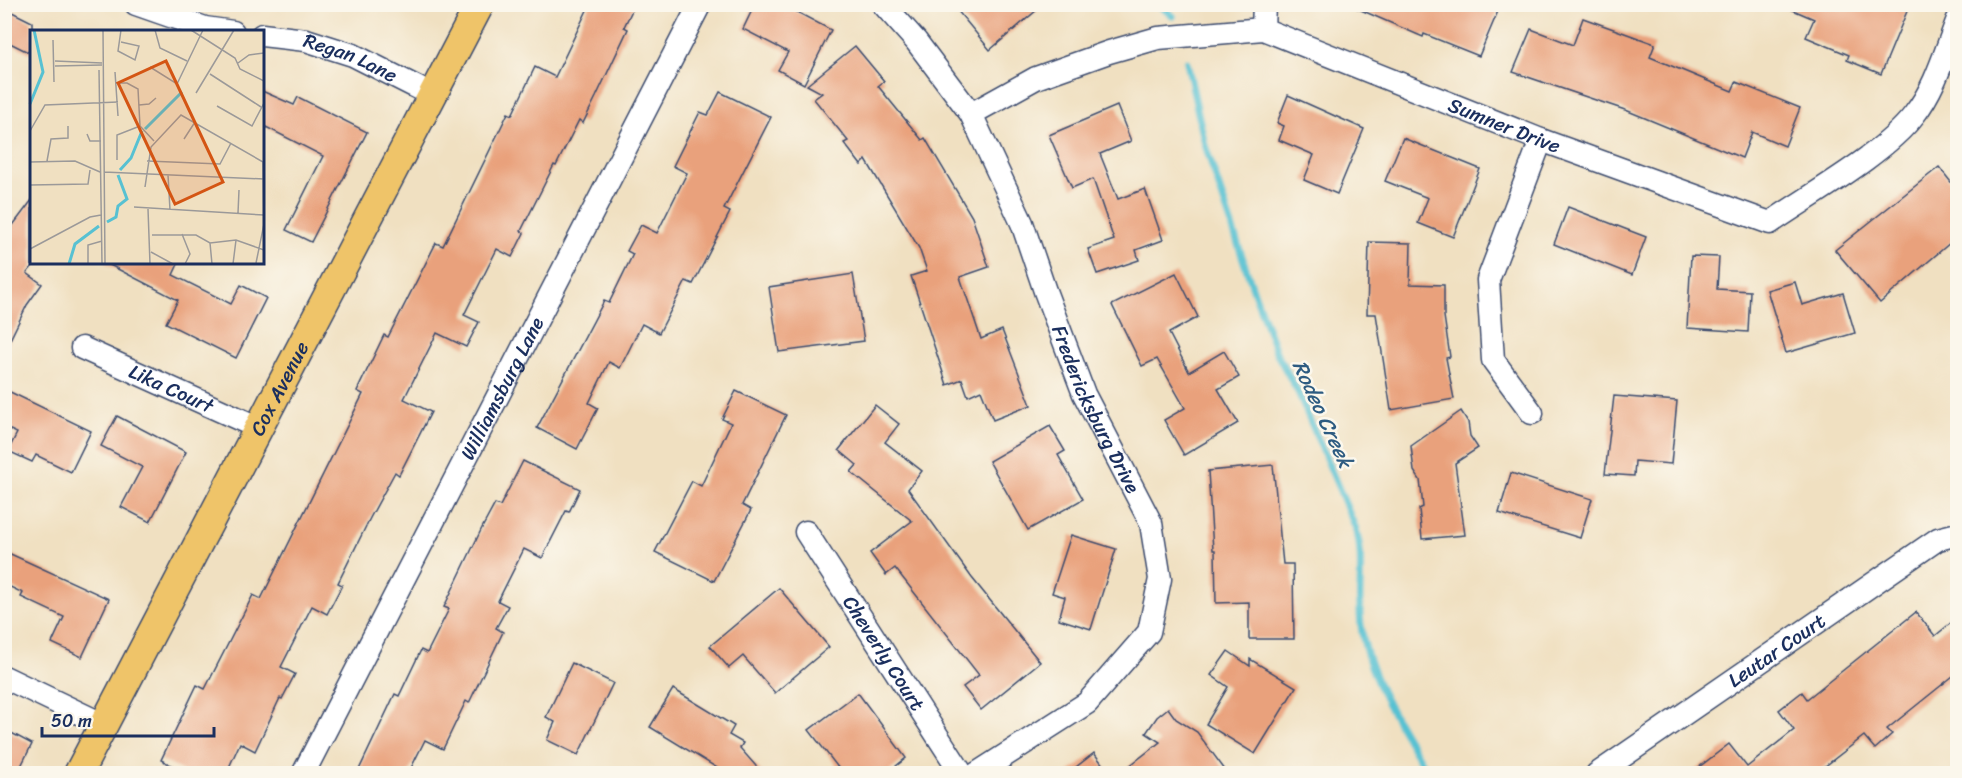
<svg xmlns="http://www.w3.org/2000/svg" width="1962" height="778" font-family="Sriracha,sans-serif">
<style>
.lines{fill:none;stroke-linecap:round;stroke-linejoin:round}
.stream{stroke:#57c1d2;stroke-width:7}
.building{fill:#e9a17c}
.minor-casing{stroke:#3b4a6d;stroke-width:25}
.major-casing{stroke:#3b4a6d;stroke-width:31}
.minor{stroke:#fff;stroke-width:22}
.major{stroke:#efc469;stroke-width:28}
.labels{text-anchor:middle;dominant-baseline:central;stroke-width:5;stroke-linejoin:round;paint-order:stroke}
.street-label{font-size:20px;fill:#1b2f5e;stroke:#fbf7ec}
.water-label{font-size:21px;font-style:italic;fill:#2d5b81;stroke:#fbf7ec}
.inset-river{fill:none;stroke:#57c1d2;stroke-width:3}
.inset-road{fill:none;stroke:#9b9999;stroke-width:1.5}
.view{fill:#d45514;fill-opacity:0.15;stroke:#d45514;stroke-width:3}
.inset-edge{fill:none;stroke:#1b2f5e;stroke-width:3}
</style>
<rect width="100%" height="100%" fill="#fbf7ec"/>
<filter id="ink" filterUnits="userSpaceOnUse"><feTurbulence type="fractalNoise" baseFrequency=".0167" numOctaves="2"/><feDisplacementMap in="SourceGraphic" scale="12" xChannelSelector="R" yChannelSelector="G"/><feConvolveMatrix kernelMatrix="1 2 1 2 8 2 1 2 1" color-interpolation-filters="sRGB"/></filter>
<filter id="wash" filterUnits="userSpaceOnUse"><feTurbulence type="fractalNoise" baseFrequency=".008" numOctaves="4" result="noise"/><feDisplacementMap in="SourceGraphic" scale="24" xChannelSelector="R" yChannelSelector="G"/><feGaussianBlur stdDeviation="1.35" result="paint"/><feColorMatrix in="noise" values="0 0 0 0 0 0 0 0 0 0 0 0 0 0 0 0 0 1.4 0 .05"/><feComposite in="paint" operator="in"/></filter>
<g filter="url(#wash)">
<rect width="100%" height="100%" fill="#f0e0c1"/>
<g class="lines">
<!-- stream -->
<g class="stream">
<path d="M1157 4 1173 16"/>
<path d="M1187 62 1205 145 1255 295 1277 354 1298 392 1356 529C1365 560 1357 592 1361 625 1367 678 1401 727 1428 774"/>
</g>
</g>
<g id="blocks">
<!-- building -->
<g class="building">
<path d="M590 4H635L624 27 628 29 596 97 583 123 579 120 556 166 554 165 521 231 524 233 512 257 497 249 464 315 479 322 466 347 437 333 404 399 431 412 399 475 395 472 370 518 338 583 342 585 327 614 312 606 281 667 295 674 282 699 280 698 255 751 240 743 226 774H189L161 760 197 685 205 689 253 595 261 599 363 394 357 391 384 335 388 337 436 243 443 246 508 113 512 115 535 67 555 77Z"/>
<path d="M755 4H782L831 30 804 84 778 70 788 52 743 29Z"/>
<path d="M952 4H1044L990 50Z"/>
<path d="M1347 4H1501L1479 56 1424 34 1423 37Z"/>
<path d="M1779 4H1910L1881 74 1847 60 1849 55 1806 37 1814 19Z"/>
<path d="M4 8 32 22V54L4 40Z"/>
<path d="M1583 18 1655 44 1650 57 1732 91 1736 82 1800 108 1785 146 1752 132 1742 158 1628 111 1513 72 1531 29 1573 45Z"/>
<path d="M855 46 884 81 878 86 922 140 925 138 972 217 989 267 960 277 981 339 1002 330 1031 405 993 420 981 390 968 396 962 379 947 385 911 276 927 271 919 248 866 160 861 165 844 143 848 141 814 99 822 93 807 85Z"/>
<path d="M262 91 294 105 298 97 367 132 311 242 286 230 323 156 262 125Z"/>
<path d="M720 92 771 117 724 209 730 212 693 284 686 281 659 333 642 324 620 368 609 362 589 403 598 408 577 449 537 428 604 301 609 303 633 254 627 251 641 225 657 233 687 173 673 166 700 112 708 115Z"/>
<path d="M1288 95 1364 129 1337 194 1304 180 1314 155 1279 140 1284 126 1277 123Z"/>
<path d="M1117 106 1131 141 1100 154 1118 199 1145 189 1163 240 1136 250 1139 260 1097 274 1088 249 1114 240 1093 179 1072 188 1049 135Z"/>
<path d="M1403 138 1480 169 1453 237 1418 223 1428 198 1385 181Z"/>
<path d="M1939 167 1958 191V236L1880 303 1835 250Z"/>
<path d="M32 200V267L27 273 42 284 27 305 4 352V237Z"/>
<path d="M1568 207 1646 237 1632 275 1554 244Z"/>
<path d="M1369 242 1411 243 1410 284 1444 285V316L1450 357 1446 358 1454 399 1391 410 1376 314H1367Z"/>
<path d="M1691 256 1719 257 1717 289 1750 291 1748 332 1687 328Z"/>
<path d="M104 262H179L173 275 231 304 241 285 266 298 236 358 166 323 178 300Z"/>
<path d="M1176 273 1198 317 1169 333 1189 372 1224 351 1239 377 1218 389 1238 423 1184 455 1164 420 1185 408 1157 359 1142 366 1112 305Z"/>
<path d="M853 274 864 341 779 352 769 287Z"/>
<path d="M1795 282 1802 305 1843 293 1855 333 1786 353 1767 290Z"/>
<path d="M4 389 91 431 71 472 36 455 32 462 8 451 17 433 4 427Z"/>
<path d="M736 391 786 415 742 505 751 510 714 581 655 552 692 481 701 486 731 423 722 419Z"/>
<path d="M1614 396 1677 401 1671 464 1635 461 1634 476 1605 474Z"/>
<path d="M875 405 899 424 885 442 922 471 908 489 972 578 1040 662 981 710 963 687 979 675 895 568 886 575 870 553 912 521 851 472 857 465 839 450Z"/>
<path d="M1461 411 1468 422 1470 436 1478 448 1455 463 1465 535 1422 539 1419 509 1423 507 1420 480 1414 471 1411 446Z"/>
<path d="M117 416 186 452 150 522 121 507 142 467 101 446Z"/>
<path d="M1050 426 1065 451 1058 455 1083 499 1028 530 989 461Z"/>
<path d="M523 461 580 489 569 512 566 511 542 558 524 549 498 601 508 606 496 628 503 632 469 703 466 701 443 749 425 740 408 774H357L395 694 399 696 421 650 427 653 449 609 444 607 482 528 495 504 500 506Z"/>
<path d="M1273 465 1283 564H1293L1294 639H1249V602L1216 603 1215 550H1213L1208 471Z"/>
<path d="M1511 473 1592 499 1580 538 1499 513Z"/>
<path d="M1071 535 1116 549 1091 629 1059 619 1065 597 1052 593Z"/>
<path d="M4 551 109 599 82 657 52 643 64 617 21 597 23 593 4 584Z"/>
<path d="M779 588 829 647 775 693 743 656 729 668 710 646Z"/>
<path d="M1916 612 1935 636 1958 617V672L1887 729 1892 734 1875 749 1864 736 1815 774H1690L1729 744 1747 767 1794 730 1779 710 1802 692 1807 699Z"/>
<path d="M1228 651 1250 666V659L1296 687 1255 754 1206 724 1228 687 1211 675Z"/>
<path d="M572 663 613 683 578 755 547 740 555 722 546 717Z"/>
<path d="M673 689 734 726 729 735 743 743 740 748 763 774H727L650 727Z"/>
<path d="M858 693 906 758 886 774H843L809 730Z"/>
<path d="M1168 708 1176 719 1197 732 1228 774H1119L1160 742 1146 733 1157 717Z"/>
<path d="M4 729 32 744 17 774H4Z"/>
<path d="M1094 753 1110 774H1067Z"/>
</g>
</g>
</g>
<g filter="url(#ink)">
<use href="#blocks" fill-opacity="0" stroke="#3b4a6d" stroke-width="1.5"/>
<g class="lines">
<!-- minor casing -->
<g class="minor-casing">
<g id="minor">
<path d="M136 4 205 28 233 32"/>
<path id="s1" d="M883 4 916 41 971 114 1022 223 1045 291 1084 394 1151 523 1160 579 1149 632 1087 703 976 774"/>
<path d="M1263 29 1264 4"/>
<path id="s2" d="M262 35 306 40 353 55 432 95"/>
<path id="s3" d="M971 114 1036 78 1109 52 1158 38 1263 29 1541 140 1770 223C1812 194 1884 154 1914 115 1936 87 1945 52 1958 19"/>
<path id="s4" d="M82 348 259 428"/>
<path d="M1532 413 1493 360 1488 280 1541 140"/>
<path id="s5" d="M806 532 962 774"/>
<path d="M4 677 104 725"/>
<path id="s6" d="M303 774 700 4"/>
<path id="s7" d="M1597 774 1938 539 1958 534"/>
</g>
</g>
<!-- major casing -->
<g class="major-casing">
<g id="major">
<path id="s8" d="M78 774 480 4"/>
</g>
</g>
<!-- minor -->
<use href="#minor" class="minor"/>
<!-- major -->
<use href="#major" class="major"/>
</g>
</g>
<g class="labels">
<!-- street labels -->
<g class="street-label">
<text stroke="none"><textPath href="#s2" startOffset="92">Regan Lane</textPath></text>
<text stroke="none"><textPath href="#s3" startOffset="568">Sumner Drive</textPath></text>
<text stroke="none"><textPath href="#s4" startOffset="98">Lika Court</textPath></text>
<text stroke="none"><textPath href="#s8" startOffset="435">Cox Avenue</textPath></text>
<text stroke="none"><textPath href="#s6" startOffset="434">Williamsburg Lane</textPath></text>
<text stroke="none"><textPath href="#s1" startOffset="462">Fredericksburg Drive</textPath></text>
<text stroke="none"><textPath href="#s7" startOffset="218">Leutar Court</textPath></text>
<text stroke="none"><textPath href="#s5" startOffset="144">Cheverly Court</textPath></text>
</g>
<!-- water labels -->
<g class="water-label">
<text transform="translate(1323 414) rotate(65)">Rodeo Creek</text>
</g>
</g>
<!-- overview -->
<g transform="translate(30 30)">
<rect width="234" height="234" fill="#f0e0c1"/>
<path class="inset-river" d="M0 74 13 42 4 0M115 99 152 62M90 140 101 128 112 101M77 192 86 187 88 176 97 169 88 145M39 234 45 214 69 196"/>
<path class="inset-road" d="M73 0 75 234M91 0 88 21 105 30 109 16 91 12M125 0 130 18 157 31M161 0 205 28 210 39 234 51M23 10 24 52M25 31 72 33M208 33 219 25 234 23M25 36 72 35M120 37 147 54 173 0M69 40 72 234M85 42 88 86M180 44 231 77M86 53H97L108 59 110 96 124 111M166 63 204 0M109 75 119 74 126 68M187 76 222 96 234 73M0 101 15 75 88 72M57 104 60 111H71M154 109 165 92M87 130V105L110 96M17 131 21 109 38 108V96M117 131 190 134 201 113M0 132 45 131 70 142M74 142 234 149M138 145 140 180M0 155 58 154 60 140M115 157 121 117 151 85 233 132 234 194 226 233M104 177 234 185M118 179 120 234M208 183 209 160M152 204 160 224 155 234M122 205H166L180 213 206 210 234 220M180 213 182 234M0 219 60 187 71 185M121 222 143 234M58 234V215L72 211M203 234 206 210"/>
<path class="view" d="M136 31 193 152 145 174 88 53Z"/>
<rect width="234" height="234" class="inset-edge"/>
</g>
<!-- margin -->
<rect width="1962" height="778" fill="none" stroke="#fbf7ec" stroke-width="24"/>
<!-- scale -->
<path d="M42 727v9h172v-9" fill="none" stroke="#1b2f5e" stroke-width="3"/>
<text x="51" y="727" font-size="18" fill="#1b2f5e" stroke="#fbf7ec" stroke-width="4.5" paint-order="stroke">50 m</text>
</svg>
